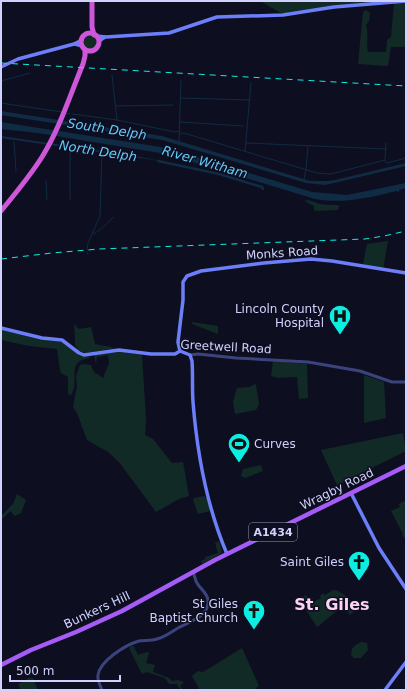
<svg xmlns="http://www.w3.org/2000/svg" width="407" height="691" font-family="'DejaVu Sans',sans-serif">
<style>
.green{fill:#122a26}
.water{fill:#0f2c44}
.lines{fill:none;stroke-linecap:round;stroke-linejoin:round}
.stream{stroke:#0f2c44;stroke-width:1}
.river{stroke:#0f2c44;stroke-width:2.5}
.tertiary{stroke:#3b437d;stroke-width:3}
.secondary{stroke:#6c7ef8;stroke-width:3.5}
.primary{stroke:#a55cf7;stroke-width:4.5}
.trunk{stroke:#ce56d8;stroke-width:5}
.rail{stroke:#0beee1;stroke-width:1;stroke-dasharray:6 5;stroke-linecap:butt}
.labels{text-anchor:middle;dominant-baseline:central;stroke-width:3;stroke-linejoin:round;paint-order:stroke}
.shield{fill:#0e0e21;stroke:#9697bb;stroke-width:1}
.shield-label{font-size:11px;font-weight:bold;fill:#d0d2fd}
.street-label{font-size:12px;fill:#d0d2fd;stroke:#0e0e21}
.poi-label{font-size:12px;fill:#d0d2fd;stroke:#0e0e21;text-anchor:end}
.water-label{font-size:13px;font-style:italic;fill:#63caf8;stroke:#0e0e21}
.district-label{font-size:16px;font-weight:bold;fill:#fdd2f4;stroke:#0e0e21}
</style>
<rect width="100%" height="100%" fill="#0e0e21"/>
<!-- green -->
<g class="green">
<path d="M257 1H389L282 14 262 2Z"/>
<path d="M406 2V47H391L388 66 358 64 363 12 366 10 370 13 369 21 366 25C369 34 366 43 368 52H386L387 40 391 37 394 3Z"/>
<circle cx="90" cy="43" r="7"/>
<path d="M305 200 321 205 339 206 338 210 316 211 314 210V206L306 202Z"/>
<path d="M388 241 383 270 365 267V264H363L367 244Z"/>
<path d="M192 322 218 326V334L192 324Z"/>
<path d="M74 324 79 329 91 327 95 344 116 348 86 353 80 352 75 345V337Z"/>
<path d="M1 330 38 339 62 342 70 347 78 355 91 357 90 358C64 362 81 380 71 395L68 394V377L61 373 60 370 57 349 29 346 1 340Z"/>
<path d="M116 351 142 355 146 419 145 435 153 439 172 463 183 462 189 496 179 499 156 512 119 462 108 452 87 440 77 413 73 407 77 386 76 376 80 365 83 364 91 365 94 372 103 378 109 363 108 355 97 357 96 364 94 355Z"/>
<path d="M273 361 307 364 308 398 299 399 297 377 278 378 271 376Z"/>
<path d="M364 375 384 382 386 418 364 423Z"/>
<path d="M255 384 256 385 259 404 256 410 235 414 233 402 237 388 249 387Z"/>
<path d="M403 433 406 451 337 485 321 450Z"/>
<path d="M261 465 263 471 245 478 241 476 243 469Z"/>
<path d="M17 494 26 500 21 513 15 516 10 511 1 520V516L13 504Z"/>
<path d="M204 496 207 498 210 511 198 514 193 500 194 498Z"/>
<path d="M406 500V540L402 535 403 534 391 511 400 507 399 504Z"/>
<path d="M219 541 222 553 202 564 201 561 205 559V557L218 553 215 543Z"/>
<path d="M333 590H336C345 594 352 601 357 609L350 615 343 606 317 627 299 599 306 595 311 603 321 598 320 596 323 593 325 595Z"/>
<path d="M362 642 367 643 368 650 361 658H354L351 655C351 648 355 644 362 642Z"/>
<path d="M133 645 138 655 147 652 149 653 146 663 155 665 153 672 169 678 172 681 178 680 184 682 180 686 183 690H181L177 684H169L165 678 147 672 142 674 129 648Z"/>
<path d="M242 648 259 686 254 690H200L192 676 198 671 203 672Z"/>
<path d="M28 678H33L38 690H21L18 684 25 681Z"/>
</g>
<!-- water -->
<g class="water">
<path d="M1 111 162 136 310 181H328L335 180 406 163V166L334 183 325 185 306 183 162 140 1 115Z"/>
<path d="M1 122 167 148 312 192 347 195 406 183V188L399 190V192L396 191C369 198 343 204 315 199L166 154 38 133 1 129Z"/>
<path d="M1 136 130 155 161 161 1 138Z"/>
</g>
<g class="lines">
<!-- stream -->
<g class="stream">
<path d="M112 75 117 120"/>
<path d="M1 81 30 73"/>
<path d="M180 98 250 100"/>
<path d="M1 103 62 112"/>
<path d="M116 106 173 105"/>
<path d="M65 113 70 114"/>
<path d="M72 114 117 120 175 132 180 131"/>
<path d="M180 122 243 126"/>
<path d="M180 134 184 133 317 173 331 174 385 160 386 163H387L406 158"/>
<path d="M179 141 181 80"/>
<path d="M14 142 16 171"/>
<path d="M246 143 386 149"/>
<path d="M70 149V199"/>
<path d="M245 151 251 83"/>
<path d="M385 159 386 143"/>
<path d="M304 179 306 170 308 146"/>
<path d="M46 181 47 199"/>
<path d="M307 200 321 205 339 206"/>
<path d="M93 234C99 232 109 221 114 217"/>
<path d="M87 250 88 243 100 216 102 152"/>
<path d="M87 252 88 254"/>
<path d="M1 519 11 510 18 499"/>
</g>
<!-- river -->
<path class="river" d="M158 161 219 174 262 187 263 189"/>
<!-- tertiary -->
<g class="tertiary">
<path d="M190 355 198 354 236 358 308 362 360 371 392 382H406"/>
<path d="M102 690C100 685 97 680 98 675 100 661 125 645 139 641 144 640 151 641 157 639 165 637 171 632 178 628 189 622 209 617 208 601 208 593 200 589 197 583 195 580 195 576 193 572"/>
</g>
<!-- secondary -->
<g class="secondary">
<path d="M96 36 106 37 169 33 217 17 283 15 334 7 406 1"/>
<path d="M99 41 105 37"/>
<path d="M75 44 82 46"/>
<path d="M1 67 18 59 74 44 82 40"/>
<path d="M1 328 42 338 62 340 79 353 84 355 119 350 151 354H175L180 351 190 355 192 361C193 375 192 388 193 402 197 452 207 507 227 554"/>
<path d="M180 351 178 342 183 300V282L187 276 201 271 264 263 311 259 332 261 406 273"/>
<path d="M351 493 379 548 406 589"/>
<path d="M385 690 406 662"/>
</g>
<!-- primary -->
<path class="primary" d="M1 665 31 650 76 632 122 611 215 560 406 466"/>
<!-- trunk -->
<g class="trunk">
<path d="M92 1V27L94 35"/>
<circle cx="90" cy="42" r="9"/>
<path d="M1 211C15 194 30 176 42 157 60 128 70 95 83 64L85 56V50"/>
</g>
<!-- rail -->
<g class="rail">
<path d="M1 63 406 86"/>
<path d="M1 259 52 253 99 249 365 239 384 236 406 231"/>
</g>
</g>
<!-- icons -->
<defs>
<g id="hospital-pin" transform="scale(1.15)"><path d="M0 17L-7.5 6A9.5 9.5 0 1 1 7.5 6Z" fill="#0beee1" stroke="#0e0e21"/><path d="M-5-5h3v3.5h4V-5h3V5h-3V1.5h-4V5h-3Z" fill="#111"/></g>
<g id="stadium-pin" transform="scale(1.15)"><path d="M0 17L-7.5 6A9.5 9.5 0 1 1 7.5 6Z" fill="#0beee1" stroke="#0e0e21"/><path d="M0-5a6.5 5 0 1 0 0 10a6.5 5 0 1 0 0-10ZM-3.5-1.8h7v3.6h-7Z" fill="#111"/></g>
<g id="church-pin" transform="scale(1.15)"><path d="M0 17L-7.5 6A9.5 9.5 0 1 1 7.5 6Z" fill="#0beee1" stroke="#0e0e21"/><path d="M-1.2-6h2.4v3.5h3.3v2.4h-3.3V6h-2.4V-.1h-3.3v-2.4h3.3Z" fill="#111"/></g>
</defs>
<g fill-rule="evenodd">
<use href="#hospital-pin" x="340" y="316"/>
<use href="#stadium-pin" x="239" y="444"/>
<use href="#church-pin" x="359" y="562"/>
<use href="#church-pin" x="254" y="611"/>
</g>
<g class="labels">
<!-- shield labels -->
<rect class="shield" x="249" y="523" width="48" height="18" rx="3"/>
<g class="shield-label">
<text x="273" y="532">A1434</text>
</g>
<!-- street labels -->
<g class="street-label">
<text transform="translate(282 253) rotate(-4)">Monks Road</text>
<text transform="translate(226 347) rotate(3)">Greetwell Road</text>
<text transform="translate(337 489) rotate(-26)">Wragby Road</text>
<text transform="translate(97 610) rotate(-25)">Bunkers Hill</text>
</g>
<!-- poi labels -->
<g class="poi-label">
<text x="324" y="309">Lincoln County<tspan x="324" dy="14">Hospital</tspan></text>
<text x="254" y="444" text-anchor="start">Curves</text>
<text x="344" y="562">Saint Giles</text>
<text x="238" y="604">St Giles<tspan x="238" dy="14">Baptist Church</tspan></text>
</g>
<!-- water labels -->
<g class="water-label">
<text transform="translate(107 129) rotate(9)">South Delph</text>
<text transform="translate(98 151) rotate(9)">North Delph</text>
<text transform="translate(205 162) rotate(16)">River Witham</text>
</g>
<!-- district labels -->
<g class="district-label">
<text x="332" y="604">St. Giles</text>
</g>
</g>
<!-- border -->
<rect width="407" height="691" fill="none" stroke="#d0d2fd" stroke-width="4"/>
<!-- scale -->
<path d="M10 675v6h110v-6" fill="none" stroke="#d0d2fd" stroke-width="2"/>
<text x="16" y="675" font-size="12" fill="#d0d2fd" stroke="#0e0e21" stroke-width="3" paint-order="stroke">500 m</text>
</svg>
